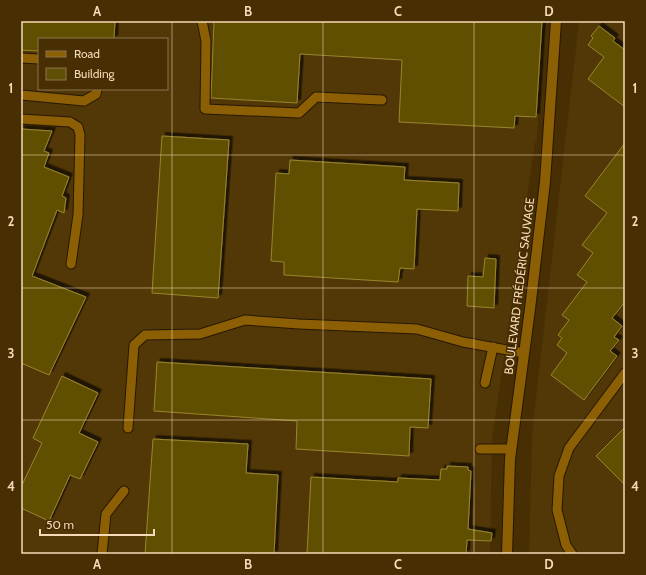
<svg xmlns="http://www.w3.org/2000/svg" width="646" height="575" font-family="Cabin,sans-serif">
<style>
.built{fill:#523707;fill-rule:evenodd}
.building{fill:#605005;stroke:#99852c;filter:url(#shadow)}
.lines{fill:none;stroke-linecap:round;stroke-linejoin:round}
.lane-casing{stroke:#271802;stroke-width:11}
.street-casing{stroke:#271802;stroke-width:12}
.lane{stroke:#8d5f04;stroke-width:9}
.street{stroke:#8d5f04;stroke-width:10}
.grid{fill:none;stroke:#f4dab7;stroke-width:1;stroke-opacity:0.55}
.labels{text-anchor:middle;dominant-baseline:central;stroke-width:3;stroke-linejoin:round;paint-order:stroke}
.street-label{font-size:12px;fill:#f4dab7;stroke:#472e03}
.neatline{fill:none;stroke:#f4dab7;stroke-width:1.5}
.grid-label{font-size:13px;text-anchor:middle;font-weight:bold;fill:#f4dab7}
</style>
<defs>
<filter id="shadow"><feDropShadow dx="3.5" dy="-3.5" stdDeviation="0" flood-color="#0009"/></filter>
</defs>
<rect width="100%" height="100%" fill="#472e03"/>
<!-- built -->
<g class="built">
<path d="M21 21H543L537 142H535L492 439 490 554H21ZM39 39H167V89H39Z"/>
<path d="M579 21H625V554H529L532 436 535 406Z"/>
</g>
<!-- building -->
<g class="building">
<path d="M21 21H115L114 39H39V51L21 50Z"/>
<path d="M214 21H542L536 117 515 116 514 128 399 122 402 60 300 54 297 103 211 98Z"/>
<path d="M599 26 615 38 613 41 625 50V107L588 79 604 57 588 45 593 38 591 36Z"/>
<path d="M21 129 52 131 44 151 49 153 44 167 69 177 62 196 66 198 64 213 57 210 32 276 86 297 49 375 21 363Z"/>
<path d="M162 136 229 140 218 298 152 293Z"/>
<path d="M625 143V302L612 318 622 326 614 337 619 340 610 351 617 356 584 400 551 375 567 353 557 345 562 338 558 335 569 320 562 315 587 282 577 275 593 253 582 245 607 213 585 196Z"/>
<path d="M290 160 405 167 404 180 459 183 458 211 417 209 414 269 400 268 398 282 284 275V262L271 261 276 173 289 174Z"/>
<path d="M485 258 496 259 494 308 467 306 468 276 483 277Z"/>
<path d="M157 362 431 379 428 428 410 427 409 456 296 449 297 421 154 411Z"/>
<path d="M62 376 98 393 79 433 98 442 80 479 70 475 49 521 21 508V487L42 443 33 438Z"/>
<path d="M625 427V485L596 456Z"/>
<path d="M153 439 248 444 246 473 278 475 274 554H145Z"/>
<path d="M447 466 468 467V470L471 471 468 529 492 533 491 541 467 540 466 554H307L311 477 398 482V478L440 480 441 469H447Z"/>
</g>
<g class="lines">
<!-- lane casing -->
<g class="lane-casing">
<g id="lane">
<path d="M202 21 206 41 205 109 299 113 316 97 382 100"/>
<path d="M21 58 39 59"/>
<path d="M21 95 84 101 96 94 97 89"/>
<path d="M21 119 70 122 78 127 80 135 78 215 71 264"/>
<path d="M485 383 493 347"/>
<path d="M128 428 134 345 145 335 200 334 245 320 299 324 417 329 463 342 524 353"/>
<path d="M480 449H511"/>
<path d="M102 554 106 514 124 491"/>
<path d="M572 554 566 545 557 510 559 476 569 448 625 373"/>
</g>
</g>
<!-- street casing -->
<g class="street-casing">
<path id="street" d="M507 554 510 459 530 309 545 182 556 21"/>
</g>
<!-- lane -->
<use href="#lane" class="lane"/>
<!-- street -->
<use href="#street" class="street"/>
</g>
<!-- grid -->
<path class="grid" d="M172 21V554M323 21V554M474 21V554M21 155H625M21 288H625M21 420H625"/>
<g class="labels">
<!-- street labels -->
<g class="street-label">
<text transform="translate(519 286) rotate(-83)">BOULEVARD FRÉDÉRIC SAUVAGE</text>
</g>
</g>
<!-- border -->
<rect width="646" height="575" fill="none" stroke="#472e03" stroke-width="44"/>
<!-- legend -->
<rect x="38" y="38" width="130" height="52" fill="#472e03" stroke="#8c734b"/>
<rect x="46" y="51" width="20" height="6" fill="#8d5f04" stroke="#8c734b"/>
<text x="74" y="58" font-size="12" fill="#f4dab7">Road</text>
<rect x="46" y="68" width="20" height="12" fill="#605005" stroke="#8c734b"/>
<text x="74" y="78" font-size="12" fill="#f4dab7">Building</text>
<!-- scale -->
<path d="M40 529v6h114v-6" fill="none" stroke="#f4dab7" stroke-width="2"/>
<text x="46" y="529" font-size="12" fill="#f4dab7" stroke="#472e03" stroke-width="3" paint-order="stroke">50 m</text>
<rect x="22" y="22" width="602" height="531" class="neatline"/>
<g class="grid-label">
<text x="97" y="16">A</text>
<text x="248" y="16">B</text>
<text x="398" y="16">C</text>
<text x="549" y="16">D</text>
<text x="11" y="93">1</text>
<text x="635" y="93">1</text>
<text x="11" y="226">2</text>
<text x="635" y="226">2</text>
<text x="11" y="358">3</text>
<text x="635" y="358">3</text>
<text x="11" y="491">4</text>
<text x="635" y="491">4</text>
<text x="97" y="569">A</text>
<text x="248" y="569">B</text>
<text x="398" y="569">C</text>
<text x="549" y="569">D</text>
</g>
</svg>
